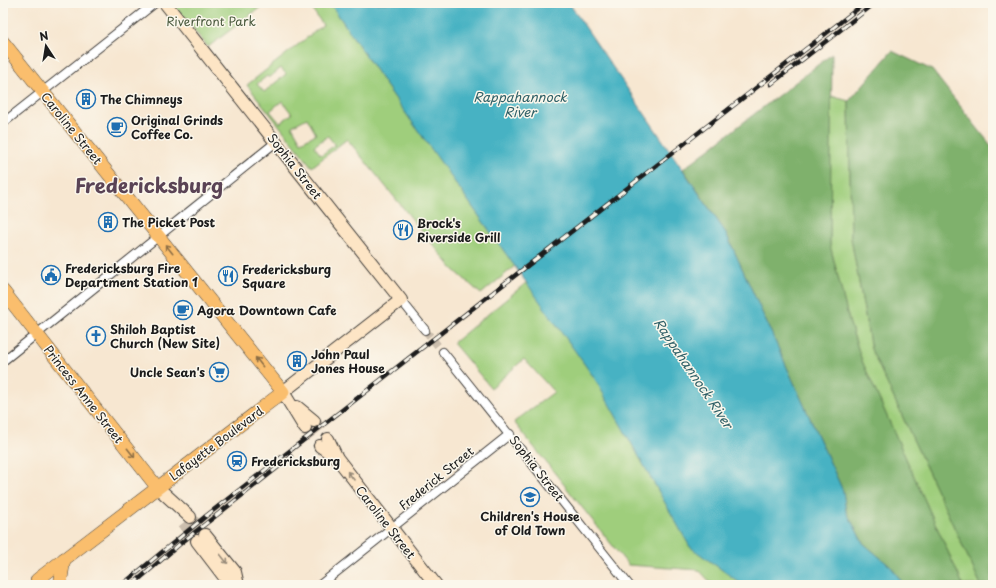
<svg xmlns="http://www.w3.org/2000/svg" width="996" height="588" font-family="'Playpen Sans',sans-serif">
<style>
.green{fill:#9fce7c;stroke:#5e754c;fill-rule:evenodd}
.forest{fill:#7fb16c;stroke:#4e6644}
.water{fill:#46b2c3;stroke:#316770}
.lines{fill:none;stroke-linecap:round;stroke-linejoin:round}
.street-tunnel{stroke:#cbbead;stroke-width:8;stroke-dasharray:8 4;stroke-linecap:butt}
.secondary-tunnel{stroke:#cbbead;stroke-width:12;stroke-dasharray:12 6;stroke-linecap:butt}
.street-casing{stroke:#3d3a37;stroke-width:10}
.secondary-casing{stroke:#3d3a37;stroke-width:14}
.primary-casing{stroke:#3d3a37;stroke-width:14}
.street{stroke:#fff;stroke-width:8}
.secondary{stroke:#fde5c5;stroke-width:12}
.primary{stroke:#fabe6d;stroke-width:13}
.rail-casing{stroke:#1c1c1c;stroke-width:4.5}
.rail{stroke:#fbf7ec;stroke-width:3;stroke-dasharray:9;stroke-linecap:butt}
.oneway{stroke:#8b6d44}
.oneway2{stroke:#988b79}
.labels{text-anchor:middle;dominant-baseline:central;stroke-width:3;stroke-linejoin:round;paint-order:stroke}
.park-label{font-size:12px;fill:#4a5a3e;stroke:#fbf7ec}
.poi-label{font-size:12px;font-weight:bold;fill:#1c1c1c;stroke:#fbf7ec;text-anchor:start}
.street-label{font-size:12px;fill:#1c1c1c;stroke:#fbf7ec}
.water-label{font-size:13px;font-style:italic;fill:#2f6067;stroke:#fbf7ec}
.town-label{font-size:20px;font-weight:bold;fill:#5a4355;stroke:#fbf7ec}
</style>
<rect width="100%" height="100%" fill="#fbf7ec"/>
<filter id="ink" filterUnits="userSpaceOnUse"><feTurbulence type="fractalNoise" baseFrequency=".025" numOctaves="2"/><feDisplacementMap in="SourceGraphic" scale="8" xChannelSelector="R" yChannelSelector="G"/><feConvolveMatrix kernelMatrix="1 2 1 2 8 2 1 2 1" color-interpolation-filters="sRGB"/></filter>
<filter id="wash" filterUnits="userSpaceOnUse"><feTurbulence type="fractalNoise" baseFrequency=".012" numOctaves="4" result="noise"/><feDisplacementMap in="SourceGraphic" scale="16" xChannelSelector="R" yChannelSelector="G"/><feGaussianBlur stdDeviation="0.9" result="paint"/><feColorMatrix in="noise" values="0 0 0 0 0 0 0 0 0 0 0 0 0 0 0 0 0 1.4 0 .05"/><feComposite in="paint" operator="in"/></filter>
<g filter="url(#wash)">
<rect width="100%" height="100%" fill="#f7e7d1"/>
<!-- green -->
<g class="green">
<path d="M172 3H266L208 47Z"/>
<path d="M308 3H330L385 84 515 266 481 294 452 268 347 139 312 167 247 85 323 25ZM281 68 286 74 264 92 257 84 267 76 269 78ZM282 101 292 114 280 123 270 111ZM307 118 316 134 301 142 292 126ZM328 136 335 145 321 155 314 146Z"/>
<path d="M831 96 849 101 851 238 871 349 981 585H963L862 361 849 321 830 245Z"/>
<path d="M527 282 740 583 743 585H713L699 570 628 565 514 422 554 392 524 359 491 388 453 343Z"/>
</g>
<!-- forest -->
<g class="forest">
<path d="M892 51 932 70 993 148V585H981L871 349 851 238 849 101Z"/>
<path d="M832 54 830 245 849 321 862 361 963 585H904L891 567 863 543 846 511 843 491 726 233 683 169Z"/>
</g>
<!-- water -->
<path class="water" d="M330 3H569L726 233 843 491 846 511 863 543 891 567 904 585H743L690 547 595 379 385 84Z"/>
</g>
<g filter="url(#ink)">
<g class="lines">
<!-- street-tunnel -->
<path class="street-tunnel" d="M425 330 443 352"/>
<!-- secondary-tunnel -->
<g class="secondary-tunnel">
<path d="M314 421 328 439"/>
<path d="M305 428 320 446"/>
<path d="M190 517 205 535"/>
<path d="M183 523 197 541"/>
</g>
<!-- street casing -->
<g class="street-casing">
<g id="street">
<path d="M3 123 155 3"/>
<path d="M401 300 425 330"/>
<path d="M443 352 629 585"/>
<path d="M3 361 276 142"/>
<path d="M320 585 510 434"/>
</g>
</g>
<!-- secondary casing -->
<g class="secondary-casing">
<g id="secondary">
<path d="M165 3 401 300 283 392 305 428"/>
<path d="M297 407 314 421"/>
<path d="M328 439 337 458 436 585"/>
<path d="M320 446 336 457"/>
<path d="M157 487 190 517"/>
<path d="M205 535 235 572 238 585"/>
<path d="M197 541 226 579 236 585"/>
</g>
</g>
<!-- primary casing -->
<g class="primary-casing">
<g id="primary">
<path d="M3 42 283 392 37 580 41 585"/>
<path d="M3 291 157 487"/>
<path d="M60 585 64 559"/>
</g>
</g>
<!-- street -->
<use href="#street" class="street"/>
<!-- secondary -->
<use href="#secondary" class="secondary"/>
<!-- primary -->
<use href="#primary" class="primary"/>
<!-- rail casing -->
<g class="rail-casing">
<g id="rail">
<path d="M771 84 875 3"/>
<path d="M122 585 206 516 865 3"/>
<path d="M132 585 181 543 291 457"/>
</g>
</g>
<!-- rail -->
<use href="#rail" class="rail"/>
</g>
<!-- one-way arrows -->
<defs><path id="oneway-shaft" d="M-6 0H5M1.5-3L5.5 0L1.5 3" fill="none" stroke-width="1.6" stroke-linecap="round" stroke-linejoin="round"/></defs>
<g class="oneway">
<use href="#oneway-shaft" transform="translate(169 249) rotate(-129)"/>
<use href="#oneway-shaft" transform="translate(259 362) rotate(-128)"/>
<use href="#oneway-shaft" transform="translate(131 453) rotate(52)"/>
</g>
<g class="oneway2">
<use href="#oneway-shaft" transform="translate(351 476) rotate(-128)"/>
<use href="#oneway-shaft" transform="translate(224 559) rotate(51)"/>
</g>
</g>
<!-- icons -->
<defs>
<g id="building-ring" transform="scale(1)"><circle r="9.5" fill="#fbf7ec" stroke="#1f6fb2" stroke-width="1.5"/><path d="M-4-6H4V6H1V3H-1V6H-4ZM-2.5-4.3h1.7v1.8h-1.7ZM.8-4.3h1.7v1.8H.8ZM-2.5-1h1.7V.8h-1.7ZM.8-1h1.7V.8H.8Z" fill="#1f6fb2"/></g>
<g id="cafe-ring" transform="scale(1)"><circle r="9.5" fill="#fbf7ec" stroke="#1f6fb2" stroke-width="1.5"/><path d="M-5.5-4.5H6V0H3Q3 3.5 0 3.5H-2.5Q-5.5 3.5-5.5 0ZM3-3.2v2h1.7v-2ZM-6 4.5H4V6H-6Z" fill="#1f6fb2"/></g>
<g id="restaurant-ring" transform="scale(1)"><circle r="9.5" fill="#fbf7ec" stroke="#1f6fb2" stroke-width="1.5"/><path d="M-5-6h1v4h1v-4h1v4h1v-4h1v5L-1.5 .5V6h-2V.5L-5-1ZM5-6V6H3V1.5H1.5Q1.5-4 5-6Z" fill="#1f6fb2"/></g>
<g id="civic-ring" transform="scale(1)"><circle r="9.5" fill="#fbf7ec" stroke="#1f6fb2" stroke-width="1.5"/><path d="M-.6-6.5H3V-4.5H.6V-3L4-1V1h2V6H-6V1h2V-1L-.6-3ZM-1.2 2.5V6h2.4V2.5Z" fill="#1f6fb2"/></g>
<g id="church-ring" transform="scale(1)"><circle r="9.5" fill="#fbf7ec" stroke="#1f6fb2" stroke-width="1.5"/><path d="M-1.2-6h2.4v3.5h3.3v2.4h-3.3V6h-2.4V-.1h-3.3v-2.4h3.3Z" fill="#1f6fb2"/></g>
<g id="supermarket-ring" transform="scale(1)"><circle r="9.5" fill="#fbf7ec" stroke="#1f6fb2" stroke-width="1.5"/><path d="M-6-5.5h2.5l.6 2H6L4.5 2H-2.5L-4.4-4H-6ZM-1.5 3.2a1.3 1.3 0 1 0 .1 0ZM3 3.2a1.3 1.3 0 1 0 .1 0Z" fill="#1f6fb2"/></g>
<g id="station-ring" transform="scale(1)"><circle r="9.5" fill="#fbf7ec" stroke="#1f6fb2" stroke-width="1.5"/><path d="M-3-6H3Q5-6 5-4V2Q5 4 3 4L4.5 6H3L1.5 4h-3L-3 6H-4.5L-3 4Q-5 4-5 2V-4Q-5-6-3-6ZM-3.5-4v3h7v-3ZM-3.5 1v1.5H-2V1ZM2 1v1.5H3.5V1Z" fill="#1f6fb2"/></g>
<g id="school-ring" transform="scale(1)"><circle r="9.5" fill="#fbf7ec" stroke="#1f6fb2" stroke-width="1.5"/><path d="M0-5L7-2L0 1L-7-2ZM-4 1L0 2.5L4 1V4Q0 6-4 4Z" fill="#1f6fb2"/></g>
</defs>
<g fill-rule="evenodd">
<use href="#building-ring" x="86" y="99"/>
<use href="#cafe-ring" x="117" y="127"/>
<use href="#building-ring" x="108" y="222"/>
<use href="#restaurant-ring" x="403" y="230"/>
<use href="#civic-ring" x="51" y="275"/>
<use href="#restaurant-ring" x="228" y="276"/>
<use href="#cafe-ring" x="183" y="310"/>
<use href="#church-ring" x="96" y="336"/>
<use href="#building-ring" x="297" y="361"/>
<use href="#supermarket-ring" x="219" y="372"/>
<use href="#station-ring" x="237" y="461"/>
<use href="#school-ring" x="530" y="497"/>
</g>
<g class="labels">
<!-- park labels -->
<g class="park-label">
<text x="211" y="21">Riverfront Park</text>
</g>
<!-- poi labels -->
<g class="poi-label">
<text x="100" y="99">The Chimneys</text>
<text x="131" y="120">Original Grinds<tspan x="131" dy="14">Coffee Co.</tspan></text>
<text x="122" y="222">The Picket Post</text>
<text x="417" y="223">Brock's<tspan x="417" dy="14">Riverside Grill</tspan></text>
<text x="65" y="268">Fredericksburg Fire<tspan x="65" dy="14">Department Station 1</tspan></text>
<text x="242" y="269">Fredericksburg<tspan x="242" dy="14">Square</tspan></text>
<text x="197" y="310">Agora Downtown Cafe</text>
<text x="110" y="329">Shiloh Baptist<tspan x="110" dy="14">Church (New Site)</tspan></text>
<text x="311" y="354">John Paul<tspan x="311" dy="14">Jones House</tspan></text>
<text x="205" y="372" text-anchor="end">Uncle Sean's</text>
<text x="251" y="461">Fredericksburg</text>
<text x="530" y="516" text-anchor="middle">Children's House<tspan x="530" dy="14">of Old Town</tspan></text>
</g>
<!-- street labels -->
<g class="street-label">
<text transform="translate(72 128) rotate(51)">Caroline Street</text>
<text transform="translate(295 166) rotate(52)">Sophia Street</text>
<text transform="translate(84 394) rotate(52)">Princess Anne Street</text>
<text transform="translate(216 443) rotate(-37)">Lafayette Boulevard</text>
<text transform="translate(537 468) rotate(52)">Sophia Street</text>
<text transform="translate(436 478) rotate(-39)">Frederick Street</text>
<text transform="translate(386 522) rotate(52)">Caroline Street</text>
</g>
<!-- water labels -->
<g class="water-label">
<text x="520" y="96">Rappahannock<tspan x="520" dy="15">River</tspan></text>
<text transform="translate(694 373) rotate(56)">Rappahannock River</text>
</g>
<!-- town labels -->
<g class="town-label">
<text x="149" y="185">Fredericksburg</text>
</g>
</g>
<!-- margin -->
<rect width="996" height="588" fill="none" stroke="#fbf7ec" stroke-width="16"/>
<!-- north arrow -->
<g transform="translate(46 46) rotate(348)" stroke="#fbf7ec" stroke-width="3" paint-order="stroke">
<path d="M0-3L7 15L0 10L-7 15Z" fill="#1c1c1c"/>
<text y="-6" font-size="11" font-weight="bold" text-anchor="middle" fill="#1c1c1c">N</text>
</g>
</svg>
